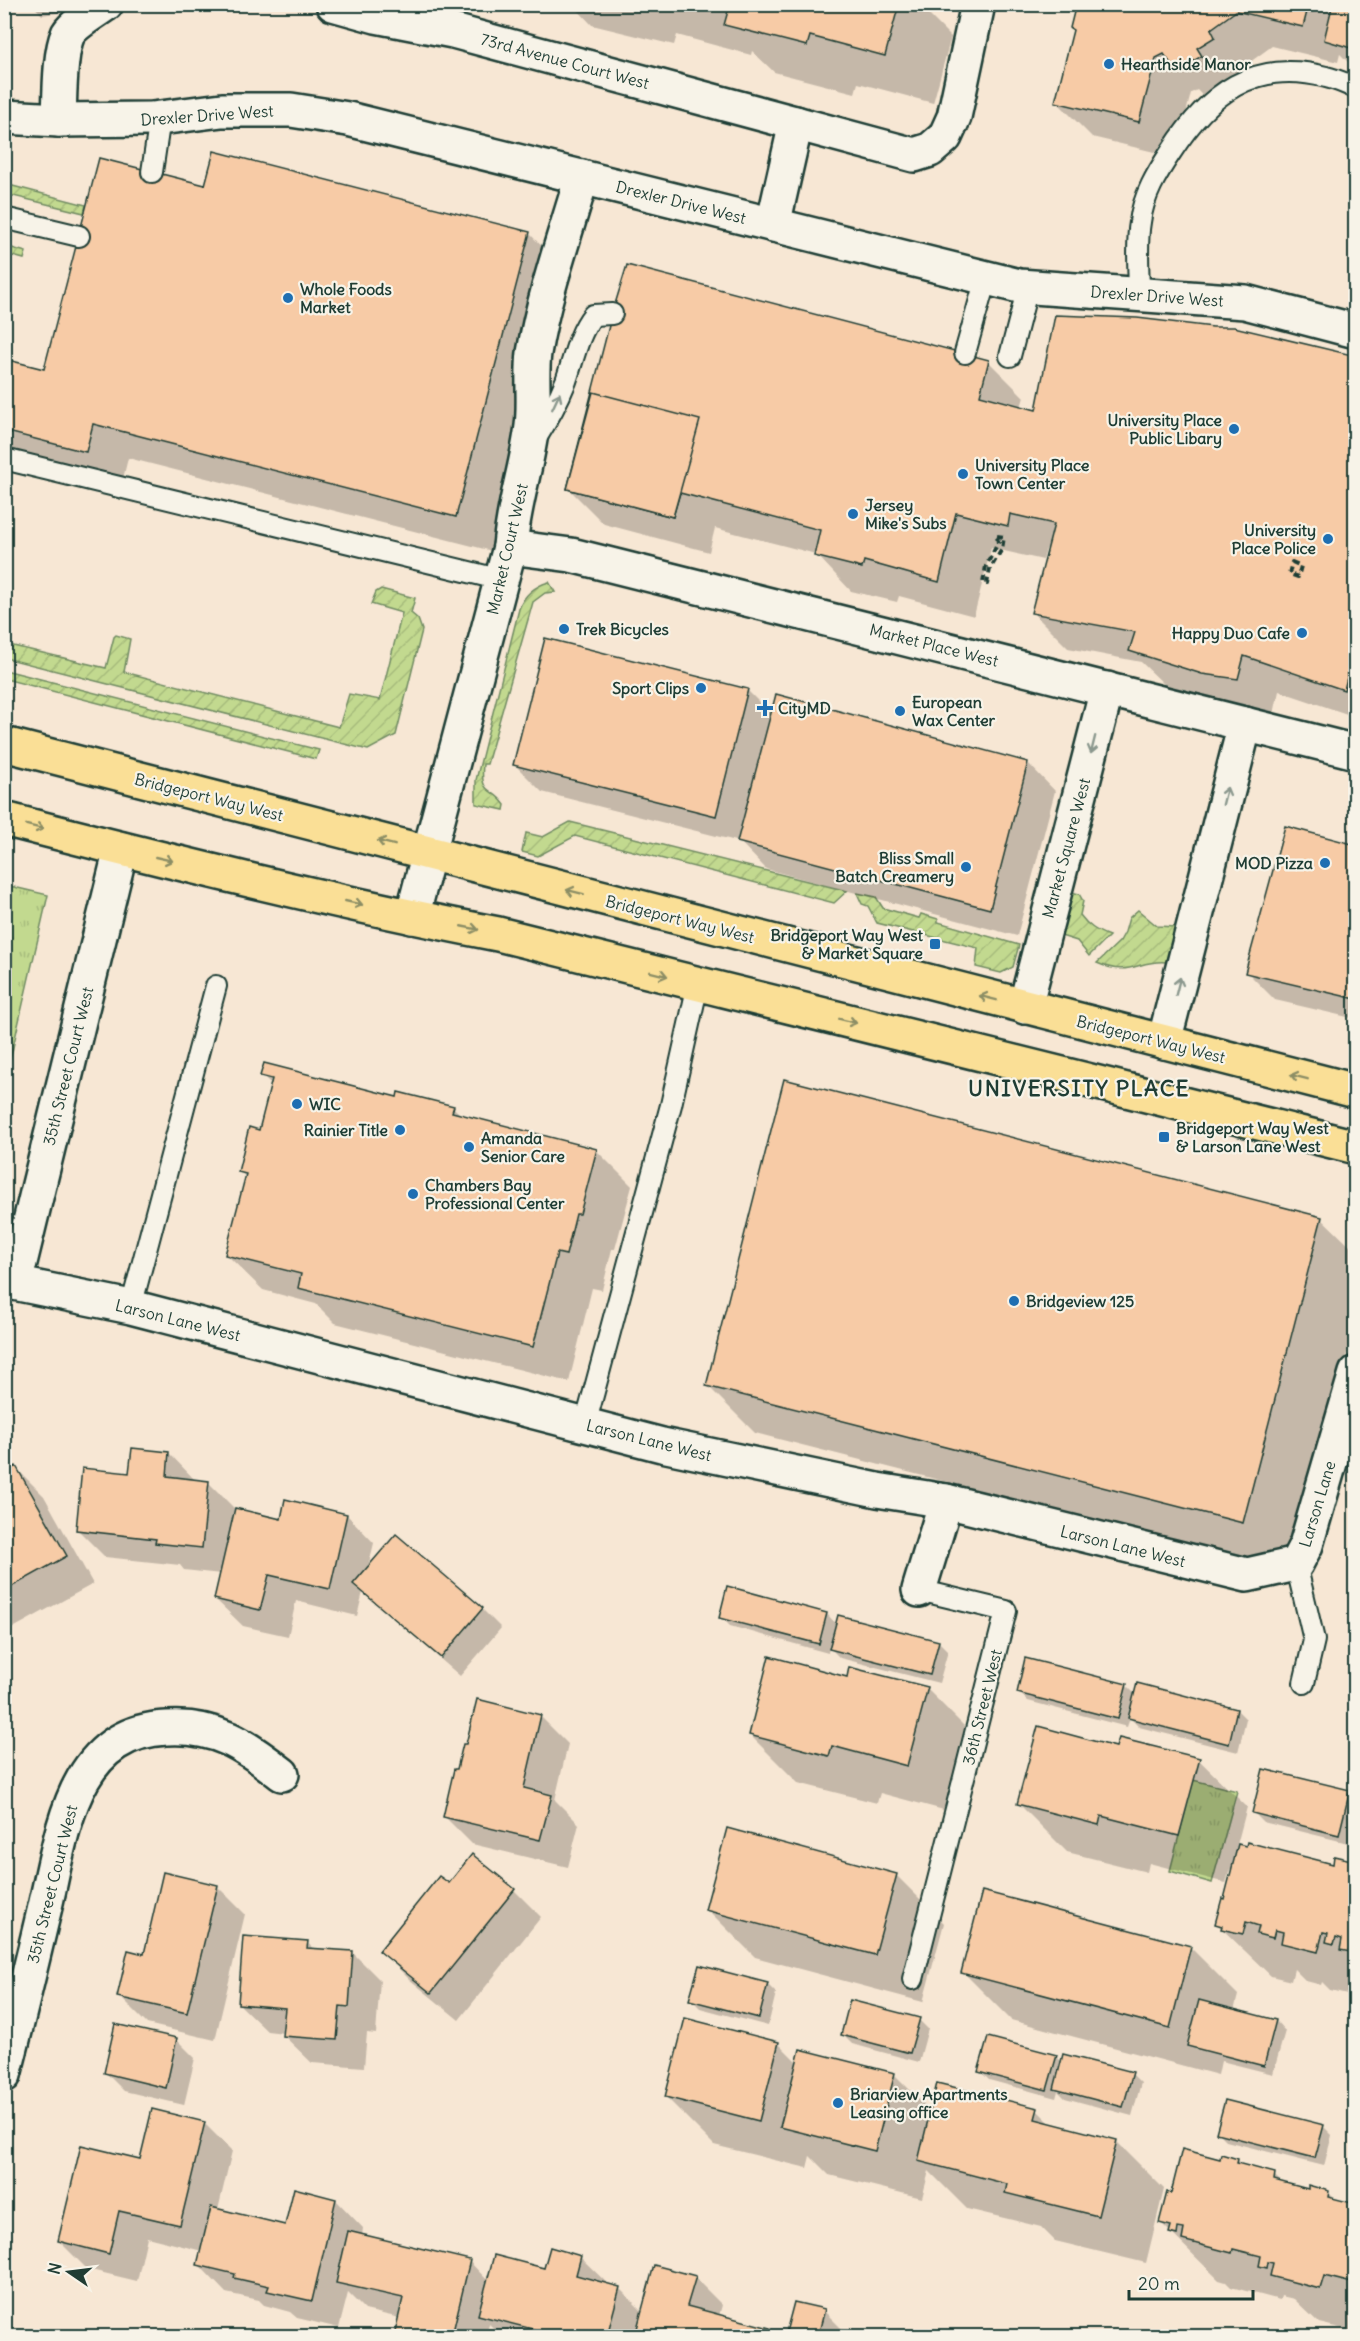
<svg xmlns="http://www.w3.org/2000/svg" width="1360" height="2341" font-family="Delius,sans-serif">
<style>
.grass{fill:url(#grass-tufts);stroke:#708b62;stroke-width:1.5}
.garden{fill:url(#garden-furrows);stroke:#708b62;stroke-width:1.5}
.shadow{fill:#0003}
.building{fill:#f7cba6;stroke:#1f3d34;stroke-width:1.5}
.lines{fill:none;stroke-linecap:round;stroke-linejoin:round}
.lane-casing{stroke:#1f3d34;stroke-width:24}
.street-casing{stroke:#1f3d34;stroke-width:38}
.secondary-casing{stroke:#1f3d34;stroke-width:38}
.primary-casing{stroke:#1f3d34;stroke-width:38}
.path{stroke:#1f3d34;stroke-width:4;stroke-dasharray:6 4.5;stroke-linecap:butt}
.lane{stroke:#f7f3e8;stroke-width:20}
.street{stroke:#f7f3e8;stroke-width:33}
.secondary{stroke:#f7f3e8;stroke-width:33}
.primary{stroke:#fadf96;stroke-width:33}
.oneway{stroke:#8b988e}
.oneway2{stroke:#8c8e65}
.poi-dot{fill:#1f6fb2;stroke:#f7f3e8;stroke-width:2}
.labels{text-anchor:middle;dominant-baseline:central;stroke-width:4.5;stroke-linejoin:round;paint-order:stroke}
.street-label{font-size:16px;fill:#1f3d34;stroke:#f7f3e8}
.poi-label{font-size:16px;font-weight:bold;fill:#1f3d34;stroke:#f7f3e8;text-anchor:start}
.district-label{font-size:22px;font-weight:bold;letter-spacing:1.5px;fill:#1f3d34;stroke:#f7f3e8}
</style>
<defs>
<pattern id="grass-tufts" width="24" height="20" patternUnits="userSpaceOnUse" patternTransform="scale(1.5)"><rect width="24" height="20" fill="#c2d98f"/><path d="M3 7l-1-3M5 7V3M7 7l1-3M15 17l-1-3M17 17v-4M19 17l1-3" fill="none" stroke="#a6bb7c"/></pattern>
<pattern id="garden-furrows" width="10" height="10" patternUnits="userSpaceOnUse" patternTransform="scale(1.5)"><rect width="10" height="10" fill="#c2d98f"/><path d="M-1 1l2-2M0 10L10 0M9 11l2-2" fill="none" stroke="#a6bb7c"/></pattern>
</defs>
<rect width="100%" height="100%" fill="#f7e7d4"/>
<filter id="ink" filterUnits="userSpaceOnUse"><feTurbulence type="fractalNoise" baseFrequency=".0167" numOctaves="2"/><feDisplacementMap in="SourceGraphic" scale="12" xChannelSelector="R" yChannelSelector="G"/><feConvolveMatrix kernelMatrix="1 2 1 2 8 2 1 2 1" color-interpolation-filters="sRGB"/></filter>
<g filter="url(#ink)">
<!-- grass -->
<g class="grass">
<path d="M5 885 48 895 5 1082 4 885Z"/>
<path d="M1193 1780 1237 1791 1212 1883 1170 1871Z"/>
</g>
<!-- garden -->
<g class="garden">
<path d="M5 184 86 205 84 213 5 194Z"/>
<path d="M5 246 26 252 24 259 5 254Z"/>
<path d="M549 582 555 592 545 593 533 602 487 764H483C480 797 491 785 505 805L504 810 476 804V780L519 609C524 595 535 586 549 582Z"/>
<path d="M381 589 415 598 411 613 418 619 422 630 396 735 368 750 5 658V644L106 668 114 637 116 635 130 639 124 672 339 727 349 694 380 700 402 613 371 604 376 592Z"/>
<path d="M4 670H5L319 750 316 759 5 679Z"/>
<path d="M570 822 847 891 834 903 575 836 538 856 522 852 526 833 543 837Z"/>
<path d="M1071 892 1079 894 1083 901 1080 915C1088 926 1096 931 1109 936L1089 956 1077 941 1061 936Z"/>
<path d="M857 893 876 897 883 908 919 918 921 914 938 919V922L1019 945 1013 967 1001 973 976 967 978 948 877 923 868 906 862 904Z"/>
<path d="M1138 910 1157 926 1176 927 1167 962C1138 959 1131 978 1097 963L1120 941 1125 932 1129 918Z"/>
</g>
<!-- shadow -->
<g class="shadow">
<path d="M32 4H121L42 15Z"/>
<path d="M572 4H918L951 37 933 103 858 83 855 93 774 72 752 51 751 55 677 35 674 45 592 25Z"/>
<path d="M1078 4H1356V70L1340 54 1338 62 1272 46 1246 65 1249 73 1212 106 1197 90 1191 93 1175 157 1092 137 1057 102 1074 30Z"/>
<path d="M206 187 529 233 564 269 492 551 128 458 121 487 27 463 4 440V378L45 371Z"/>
<path d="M1356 359V717L1279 691 1274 714 1239 709 1166 686 1141 662 1068 648 1032 612 1049 549H1046L1043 560 991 548 974 616 899 596 897 602 851 591 816 554 715 528 709 552 604 524 568 488 988 361 1024 397 1021 407 1038 412Z"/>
<path d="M546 640 748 691 772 715 1028 763 1055 791 1017 936 766 869 740 842 542 792 514 764Z"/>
<path d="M1356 846V1019L1275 1000 1247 972Z"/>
<path d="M262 1075 453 1107 462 1116 596 1150 632 1186 615 1249H612L602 1290 592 1288 569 1382 335 1323 316 1304 263 1290 227 1255 247 1178 239 1171 260 1132 272 1085Z"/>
<path d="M1321 1218 1356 1252V1318L1291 1570 755 1433 707 1385Z"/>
<path d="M169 1453 196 1481 208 1482 236 1510 282 1521 347 1515 374 1543 368 1568 396 1536 482 1609 501 1628 460 1676 363 1592 357 1616 296 1601 288 1636 243 1626 215 1599 221 1574 184 1570 180 1565 105 1557 77 1529 131 1475Z"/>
<path d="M16 1468 44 1496 93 1584 4 1633V1475Z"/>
<path d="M728 1588 827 1614 837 1625 939 1642 948 1651 939 1683 840 1658 829 1647 828 1653 730 1626 721 1617Z"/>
<path d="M4 1672 9 1676 4 1695Z"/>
<path d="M848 1678 927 1689 975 1737 955 1813 880 1793 877 1803 798 1783 750 1735Z"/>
<path d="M1126 1685 1135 1694 1237 1710 1246 1719 1238 1752 1139 1727 1130 1718 1127 1727 1028 1701 1018 1692Z"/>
<path d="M540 1716 568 1744 555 1800 579 1824 568 1867 472 1844 445 1817Z"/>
<path d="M4 1740 7 1743 4 1754Z"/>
<path d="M1117 1748 1199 1760 1247 1807 1237 1845 1334 1865 1356 1863V1996L1330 1990 1322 1982 1321 1985 1306 1981 1294 1969 1291 1981 1271 1976 1217 1924 1233 1870 1230 1869 1226 1883 1149 1863 1147 1872 1067 1852 1019 1804Z"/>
<path d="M1349 1792 1356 1798V1813L1348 1843 1263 1822 1254 1813Z"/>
<path d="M896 1875 944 1923 923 2002 755 1957 707 1909Z"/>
<path d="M217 1886 245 1914 215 2040 147 2024 119 1996 145 1956Z"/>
<path d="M449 1886 514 1890 541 1917 459 2020 409 1979 381 1951Z"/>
<path d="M307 1942 314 1950 353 1953 380 1980 376 2034 367 2033 364 2067 312 2063 284 2036V2033L267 2031 239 2004Z"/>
<path d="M1190 1947 1238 1995 1234 2011 1276 2021 1285 2031 1273 2074 1221 2061 1218 2075 1011 2020 963 1972Z"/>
<path d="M767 1984 776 1993 768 2026 700 2008 691 1999Z"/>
<path d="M686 2020 779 2044 798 2063 894 2074 932 2112 1037 2110 1052 2125 1116 2141 1164 2189 1146 2263 1055 2241 1041 2227 967 2209 929 2171 922 2198 829 2175 810 2156 807 2168 714 2145 666 2097Z"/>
<path d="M919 2020 928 2029 919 2062 852 2044 843 2035Z"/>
<path d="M116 2025 177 2040 195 2058 184 2105 124 2091 106 2073Z"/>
<path d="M1056 2056 1063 2063 1132 2074 1141 2083 1132 2116 1065 2098 1058 2091 1056 2098 989 2080 980 2071Z"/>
<path d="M204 2123 232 2151 218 2210 286 2227 295 2190 336 2200 363 2228 362 2236 469 2261 488 2281 545 2270 580 2257 609 2285 619 2288 643 2312 695 2278 722 2305 719 2316 769 2330 776 2336H502L489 2324 486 2336H395L400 2318 365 2310 348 2293 339 2328 297 2318 290 2312 264 2305 259 2300 226 2293 199 2265 202 2251 147 2237 137 2281 87 2269 59 2241 141 2161Z"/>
<path d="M1323 2126 1332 2135 1324 2166 1226 2141 1217 2132Z"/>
<path d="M1238 2160 1244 2167 1274 2175 1284 2185 1309 2191 1328 2192 1336 2200 1356 2205V2332L1319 2323 1294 2299 1281 2296 1280 2300 1231 2287 1226 2282 1219 2280 1161 2223 1172 2195 1221 2161Z"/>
<path d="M795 2304 824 2311 849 2336H787Z"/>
</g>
<!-- building -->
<g class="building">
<path d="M730 4H899L885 56 810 36 807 46 724 25Z"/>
<path d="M1076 4H1309L1303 27 1236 11 1211 29 1215 37 1197 48 1202 56 1176 71 1164 54 1156 58 1139 122 1055 102 1073 30 1070 28Z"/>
<path d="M1320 4H1356V32L1351 48 1324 40 1332 7Z"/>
<path d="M214 151 530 232 456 517 93 424 86 452 4 431V372L8 360 44 369 99 158 205 185Z"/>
<path d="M627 265 989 360 980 395 1036 410 1055 315 1137 318 1213 327H1234L1356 356V640L1344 690 1244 656 1238 679 1202 674 1129 651 1135 632 1031 613 1054 524 1010 514 1008 526 956 513 939 582 864 561 862 568 814 556 820 530 680 493 673 517 567 489 612 314Z"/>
<path d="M593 392 700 420 673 517 567 489Z"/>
<path d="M545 638 748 689 716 816 513 765Z"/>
<path d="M776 694 1028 762 990 909 737 842Z"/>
<path d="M1285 826 1356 845V999L1245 973Z"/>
<path d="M264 1063 397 1097 398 1092 454 1106 452 1112 597 1149 580 1214H576L566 1255 557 1253 533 1347 298 1288 301 1274 225 1255 246 1174 238 1172 249 1127 259 1130 272 1079 260 1076Z"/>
<path d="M784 1079 1322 1217 1243 1523 706 1386Z"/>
<path d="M132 1448 169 1452 167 1476 209 1481 202 1548 155 1543 156 1539 76 1530 82 1468 129 1473Z"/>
<path d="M16 1466 67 1556 4 1591V1473Z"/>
<path d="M285 1499 347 1514 330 1589 269 1575 260 1610 214 1599 235 1508 281 1519Z"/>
<path d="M396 1534 483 1608 441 1658 353 1584Z"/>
<path d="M727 1586 827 1613 819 1644 719 1618Z"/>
<path d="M838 1615 939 1641 930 1675 829 1649Z"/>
<path d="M769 1656 847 1677 849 1667 928 1687 907 1766 832 1746 829 1756 749 1735Z"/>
<path d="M1025 1658 1127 1684 1118 1719 1017 1693Z"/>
<path d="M1137 1683 1237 1709 1229 1744 1128 1718Z"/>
<path d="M477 1699 541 1715 524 1788 552 1795 540 1840 443 1817 454 1769H457L463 1744H466Z"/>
<path d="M1038 1726 1116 1747 1119 1738 1200 1758 1179 1836 1101 1816 1099 1825 1017 1804Z"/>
<path d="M1263 1769 1350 1790 1339 1835 1252 1813Z"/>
<path d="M727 1828 897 1874 875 1955 705 1910Z"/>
<path d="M1247 1842 1333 1864 1334 1856 1356 1861V1953L1340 1950 1342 1939 1336 1937 1334 1944 1326 1942 1328 1933 1323 1932 1318 1952 1281 1943 1283 1932 1275 1930 1273 1938 1257 1934 1259 1926 1246 1922 1243 1934 1221 1929 1222 1926 1215 1924 1222 1898 1224 1899 1238 1844 1246 1846Z"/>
<path d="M472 1854 515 1889 431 1993 379 1951 439 1876 449 1883Z"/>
<path d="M163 1872 218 1885 187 2013 117 1997 128 1950 144 1954Z"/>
<path d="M982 1891 1191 1946 1170 2028 961 1973Z"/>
<path d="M243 1936 308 1941 307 1948 353 1951 349 2007 340 2006 337 2040 282 2036 285 2008 238 2004Z"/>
<path d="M699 1965 768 1983 759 2018 689 2000Z"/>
<path d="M850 2000 920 2018 910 2053 841 2035Z"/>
<path d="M1199 2000 1276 2020 1264 2066 1187 2046Z"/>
<path d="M685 2018 779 2042 759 2121 665 2097Z"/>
<path d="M115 2024 177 2038 166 2088 104 2073Z"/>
<path d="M988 2037 1057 2055 1047 2090 978 2072Z"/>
<path d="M800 2049 895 2073 875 2151 780 2127Z"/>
<path d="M1063 2054 1133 2072 1123 2107 1054 2089Z"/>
<path d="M937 2083 1038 2108 1035 2119 1117 2140 1098 2216 1005 2193 1007 2184 918 2161Z"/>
<path d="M1225 2100 1324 2125 1315 2158 1216 2133Z"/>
<path d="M152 2109 205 2122 180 2225 119 2211 109 2254 58 2241 81 2145 140 2159Z"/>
<path d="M1182 2149 1220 2159 1221 2154 1238 2159 1237 2163 1275 2173 1274 2180 1308 2189V2185L1329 2191 1328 2197 1356 2204V2284L1324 2276 1320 2289 1270 2276 1273 2263 1268 2262 1267 2268 1259 2266 1261 2256 1233 2249 1232 2253 1182 2240 1184 2229 1178 2228 1177 2235 1169 2233 1171 2226 1159 2223 1167 2192 1171 2193Z"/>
<path d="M294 2188 336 2199 312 2301 267 2291 269 2286 234 2278 235 2274 197 2265 211 2207 285 2225Z"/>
<path d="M348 2231 470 2260 452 2336H394L403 2298 336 2283Z"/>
<path d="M550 2247 581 2256 576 2275 620 2287 607 2336H551L552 2334 478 2315 494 2255 544 2268Z"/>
<path d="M654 2265 696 2276 687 2306 770 2328 768 2336H635Z"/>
<path d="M794 2302 825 2309 818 2336H785Z"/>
</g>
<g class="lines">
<!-- lane casing -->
<g class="lane-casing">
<g id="lane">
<path d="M152 172 160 118"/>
<path d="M4 218 79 236"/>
<path d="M1139 295C1139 271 1136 245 1140 222 1143 196 1157 173 1171 152 1208 94 1254 58 1326 77 1336 79 1346 84 1356 88"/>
<path d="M965 353 986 278"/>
<path d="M1010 356 1028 287"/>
<path d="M535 440C547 421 558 401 566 381 574 358 578 334 593 315L612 314"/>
<path d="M4 459 502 580"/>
<path d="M131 1307 216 986"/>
<path d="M585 1425 671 1105 698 984"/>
<path d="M1296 1564 1314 1640 1304 1683"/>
<path d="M913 1979 1006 1611 919 1590"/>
</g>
</g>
<!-- street casing -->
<g class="street-casing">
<g id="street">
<path d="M333 4 376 16 453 31 914 155 930 150 945 137 954 117 978 4"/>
<path d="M59 120C60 98 59 54 68 34 74 24 96 11 106 4"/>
<path d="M773 225 796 123"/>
<path d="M510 547 571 555 1356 752"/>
<path d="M412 917 510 547C513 506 527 467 532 426 535 402 531 377 534 353 544 294 565 235 582 177"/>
<path d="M1025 1007 1107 689"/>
<path d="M1164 1042 1245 724"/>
<path d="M4 1281 131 1307 662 1445 877 1490 946 1501 1247 1575 1296 1564 1306 1545 1356 1373"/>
<path d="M15 1283 121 849"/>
<path d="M919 1590 946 1501"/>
<path d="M4 2075C18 2020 31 1966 44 1911 62 1837 70 1732 167 1728 216 1725 245 1745 282 1774"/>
</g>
</g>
<!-- secondary casing -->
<g class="secondary-casing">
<path id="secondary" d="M4 117 59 120 152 119 222 110H291L348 119 1019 286 1245 302 1356 331"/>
</g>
<!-- primary casing -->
<g class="primary-casing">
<g id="primary">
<path d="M4 744 1356 1091"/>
<path d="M4 819C168 861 332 902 498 934L1356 1147"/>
</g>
</g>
<!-- path -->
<g class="path">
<path d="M997 536 1004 537 1002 549 990 569 987 584 983 583 986 566 998 543Z"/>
<path d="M1292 562 1301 566 1298 577 1289 574Z"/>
</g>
<!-- lane -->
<use href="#lane" class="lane"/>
<!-- street -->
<use href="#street" class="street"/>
<!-- secondary -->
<use href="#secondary" class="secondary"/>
<!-- primary -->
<use href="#primary" class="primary"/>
</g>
<!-- one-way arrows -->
<defs><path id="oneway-shaft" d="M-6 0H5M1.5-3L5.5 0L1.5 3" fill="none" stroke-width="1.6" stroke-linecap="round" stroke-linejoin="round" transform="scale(1.5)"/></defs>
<g class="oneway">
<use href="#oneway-shaft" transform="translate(556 401) rotate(-65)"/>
<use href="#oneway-shaft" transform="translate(1093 745) rotate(104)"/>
<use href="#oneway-shaft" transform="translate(1225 796) rotate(-76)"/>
<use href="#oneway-shaft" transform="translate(1178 986) rotate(-76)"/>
</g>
<g class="oneway2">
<use href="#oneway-shaft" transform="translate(35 827) rotate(14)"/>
<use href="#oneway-shaft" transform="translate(386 843) rotate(-166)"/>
<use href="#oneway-shaft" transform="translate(164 859) rotate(13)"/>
<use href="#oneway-shaft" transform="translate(575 892) rotate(-166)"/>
<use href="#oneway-shaft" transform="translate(354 903) rotate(13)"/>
<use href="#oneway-shaft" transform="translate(470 928) rotate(11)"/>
<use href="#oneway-shaft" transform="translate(659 974) rotate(14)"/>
<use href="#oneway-shaft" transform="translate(988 998) rotate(-166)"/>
<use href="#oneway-shaft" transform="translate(848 1021) rotate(14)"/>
<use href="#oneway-shaft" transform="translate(1299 1077) rotate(-166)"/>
</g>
</g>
<!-- markers -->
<g class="poi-dot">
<circle cx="1109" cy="64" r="6"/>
<circle cx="288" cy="298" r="6"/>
<circle cx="1234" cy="429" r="6"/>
<circle cx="963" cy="474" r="6"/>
<circle cx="853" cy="514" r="6"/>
<circle cx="1328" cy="539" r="6"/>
<circle cx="564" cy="629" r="6"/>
<circle cx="1302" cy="633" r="6"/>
<circle cx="701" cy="688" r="6"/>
<path d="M762 699h6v6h6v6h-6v6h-6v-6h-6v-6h6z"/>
<circle cx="900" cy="711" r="6"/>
<circle cx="1325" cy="863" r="6"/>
<circle cx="966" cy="867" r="6"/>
<rect x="929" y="938" width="12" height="12" rx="3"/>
<circle cx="297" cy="1104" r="6"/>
<circle cx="400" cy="1130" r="6"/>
<rect x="1158" y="1131" width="12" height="12" rx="3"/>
<circle cx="469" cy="1147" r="6"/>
<circle cx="413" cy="1194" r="6"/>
<circle cx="1014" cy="1301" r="6"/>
<circle cx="838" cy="2103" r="6"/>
</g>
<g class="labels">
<!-- street labels -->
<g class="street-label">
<text transform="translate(565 61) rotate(15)">73rd Avenue Court West</text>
<text transform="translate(207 115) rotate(-4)">Drexler Drive West</text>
<text transform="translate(681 202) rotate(14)">Drexler Drive West</text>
<text transform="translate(1157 296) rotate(4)">Drexler Drive West</text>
<text transform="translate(507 549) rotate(-77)">Market Court West</text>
<text transform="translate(934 645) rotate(14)">Market Place West</text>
<text transform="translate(209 797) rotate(14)">Bridgeport Way West</text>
<text transform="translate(1066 848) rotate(-75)">Market Square West</text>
<text transform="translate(680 919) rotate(14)">Bridgeport Way West</text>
<text transform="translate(1151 1039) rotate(14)">Bridgeport Way West</text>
<text transform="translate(68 1066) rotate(-76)">35th Street Court West</text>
<text transform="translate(178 1320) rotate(14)">Larson Lane West</text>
<text transform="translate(649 1440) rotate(14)">Larson Lane West</text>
<text transform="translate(1317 1504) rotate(-73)">Larson Lane</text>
<text transform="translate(1123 1546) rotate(14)">Larson Lane West</text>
<text transform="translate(982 1707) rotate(-76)">36th Street West</text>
<text transform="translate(52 1884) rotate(-76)">35th Street Court West</text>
</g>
<!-- poi labels -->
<g class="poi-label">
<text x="1121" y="64">Hearthside Manor</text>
<text x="300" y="289">Whole Foods<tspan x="300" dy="18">Market</tspan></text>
<text x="1222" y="420" text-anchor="end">University Place<tspan x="1222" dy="18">Public Libary</tspan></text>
<text x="975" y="465">University Place<tspan x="975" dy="18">Town Center</tspan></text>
<text x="865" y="505">Jersey<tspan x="865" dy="18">Mike's Subs</tspan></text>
<text x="1316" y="530" text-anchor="end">University<tspan x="1316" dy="18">Place Police</tspan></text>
<text x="576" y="629">Trek Bicycles</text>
<text x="1290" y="633" text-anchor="end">Happy Duo Cafe</text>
<text x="689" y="688" text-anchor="end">Sport Clips</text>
<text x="912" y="702">European<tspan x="912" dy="18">Wax Center</tspan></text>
<text x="778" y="708">CityMD</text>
<text x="954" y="858" text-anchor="end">Bliss Small<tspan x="954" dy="18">Batch Creamery</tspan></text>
<text x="1313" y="863" text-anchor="end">MOD Pizza</text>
<text x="923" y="935" text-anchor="end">Bridgeport Way West<tspan x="923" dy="18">&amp; Market Square</tspan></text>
<text x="309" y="1104">WIC</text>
<text x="1176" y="1128">Bridgeport Way West<tspan x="1176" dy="18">&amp; Larson Lane West</tspan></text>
<text x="388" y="1130" text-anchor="end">Rainier Title</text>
<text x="481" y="1138">Amanda<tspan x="481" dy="18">Senior Care</tspan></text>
<text x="425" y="1185">Chambers Bay<tspan x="425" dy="18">Professional Center</tspan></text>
<text x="1026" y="1301">Bridgeview 125</text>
<text x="850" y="2094">Briarview Apartments<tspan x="850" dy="18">Leasing office</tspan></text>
</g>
<!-- district labels -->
<g class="district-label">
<text x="1079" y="1088">UNIVERSITY PLACE</text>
</g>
</g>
<!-- margin -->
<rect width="1360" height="2341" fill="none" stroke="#f7f3e8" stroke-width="24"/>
<rect x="12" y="12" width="1336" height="2317" fill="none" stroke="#1f3d34" stroke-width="2" filter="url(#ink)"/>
<!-- north arrow -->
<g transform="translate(69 2272) rotate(284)" stroke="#f7f3e8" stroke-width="4.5" paint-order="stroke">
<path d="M0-4.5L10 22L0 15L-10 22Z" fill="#1f3d34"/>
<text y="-9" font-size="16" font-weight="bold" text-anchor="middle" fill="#1f3d34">N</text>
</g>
<!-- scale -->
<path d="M1129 2290v9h124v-9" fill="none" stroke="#1f3d34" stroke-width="3"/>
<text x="1138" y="2290" font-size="18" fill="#1f3d34" stroke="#f7f3e8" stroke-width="4.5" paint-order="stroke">20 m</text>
</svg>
